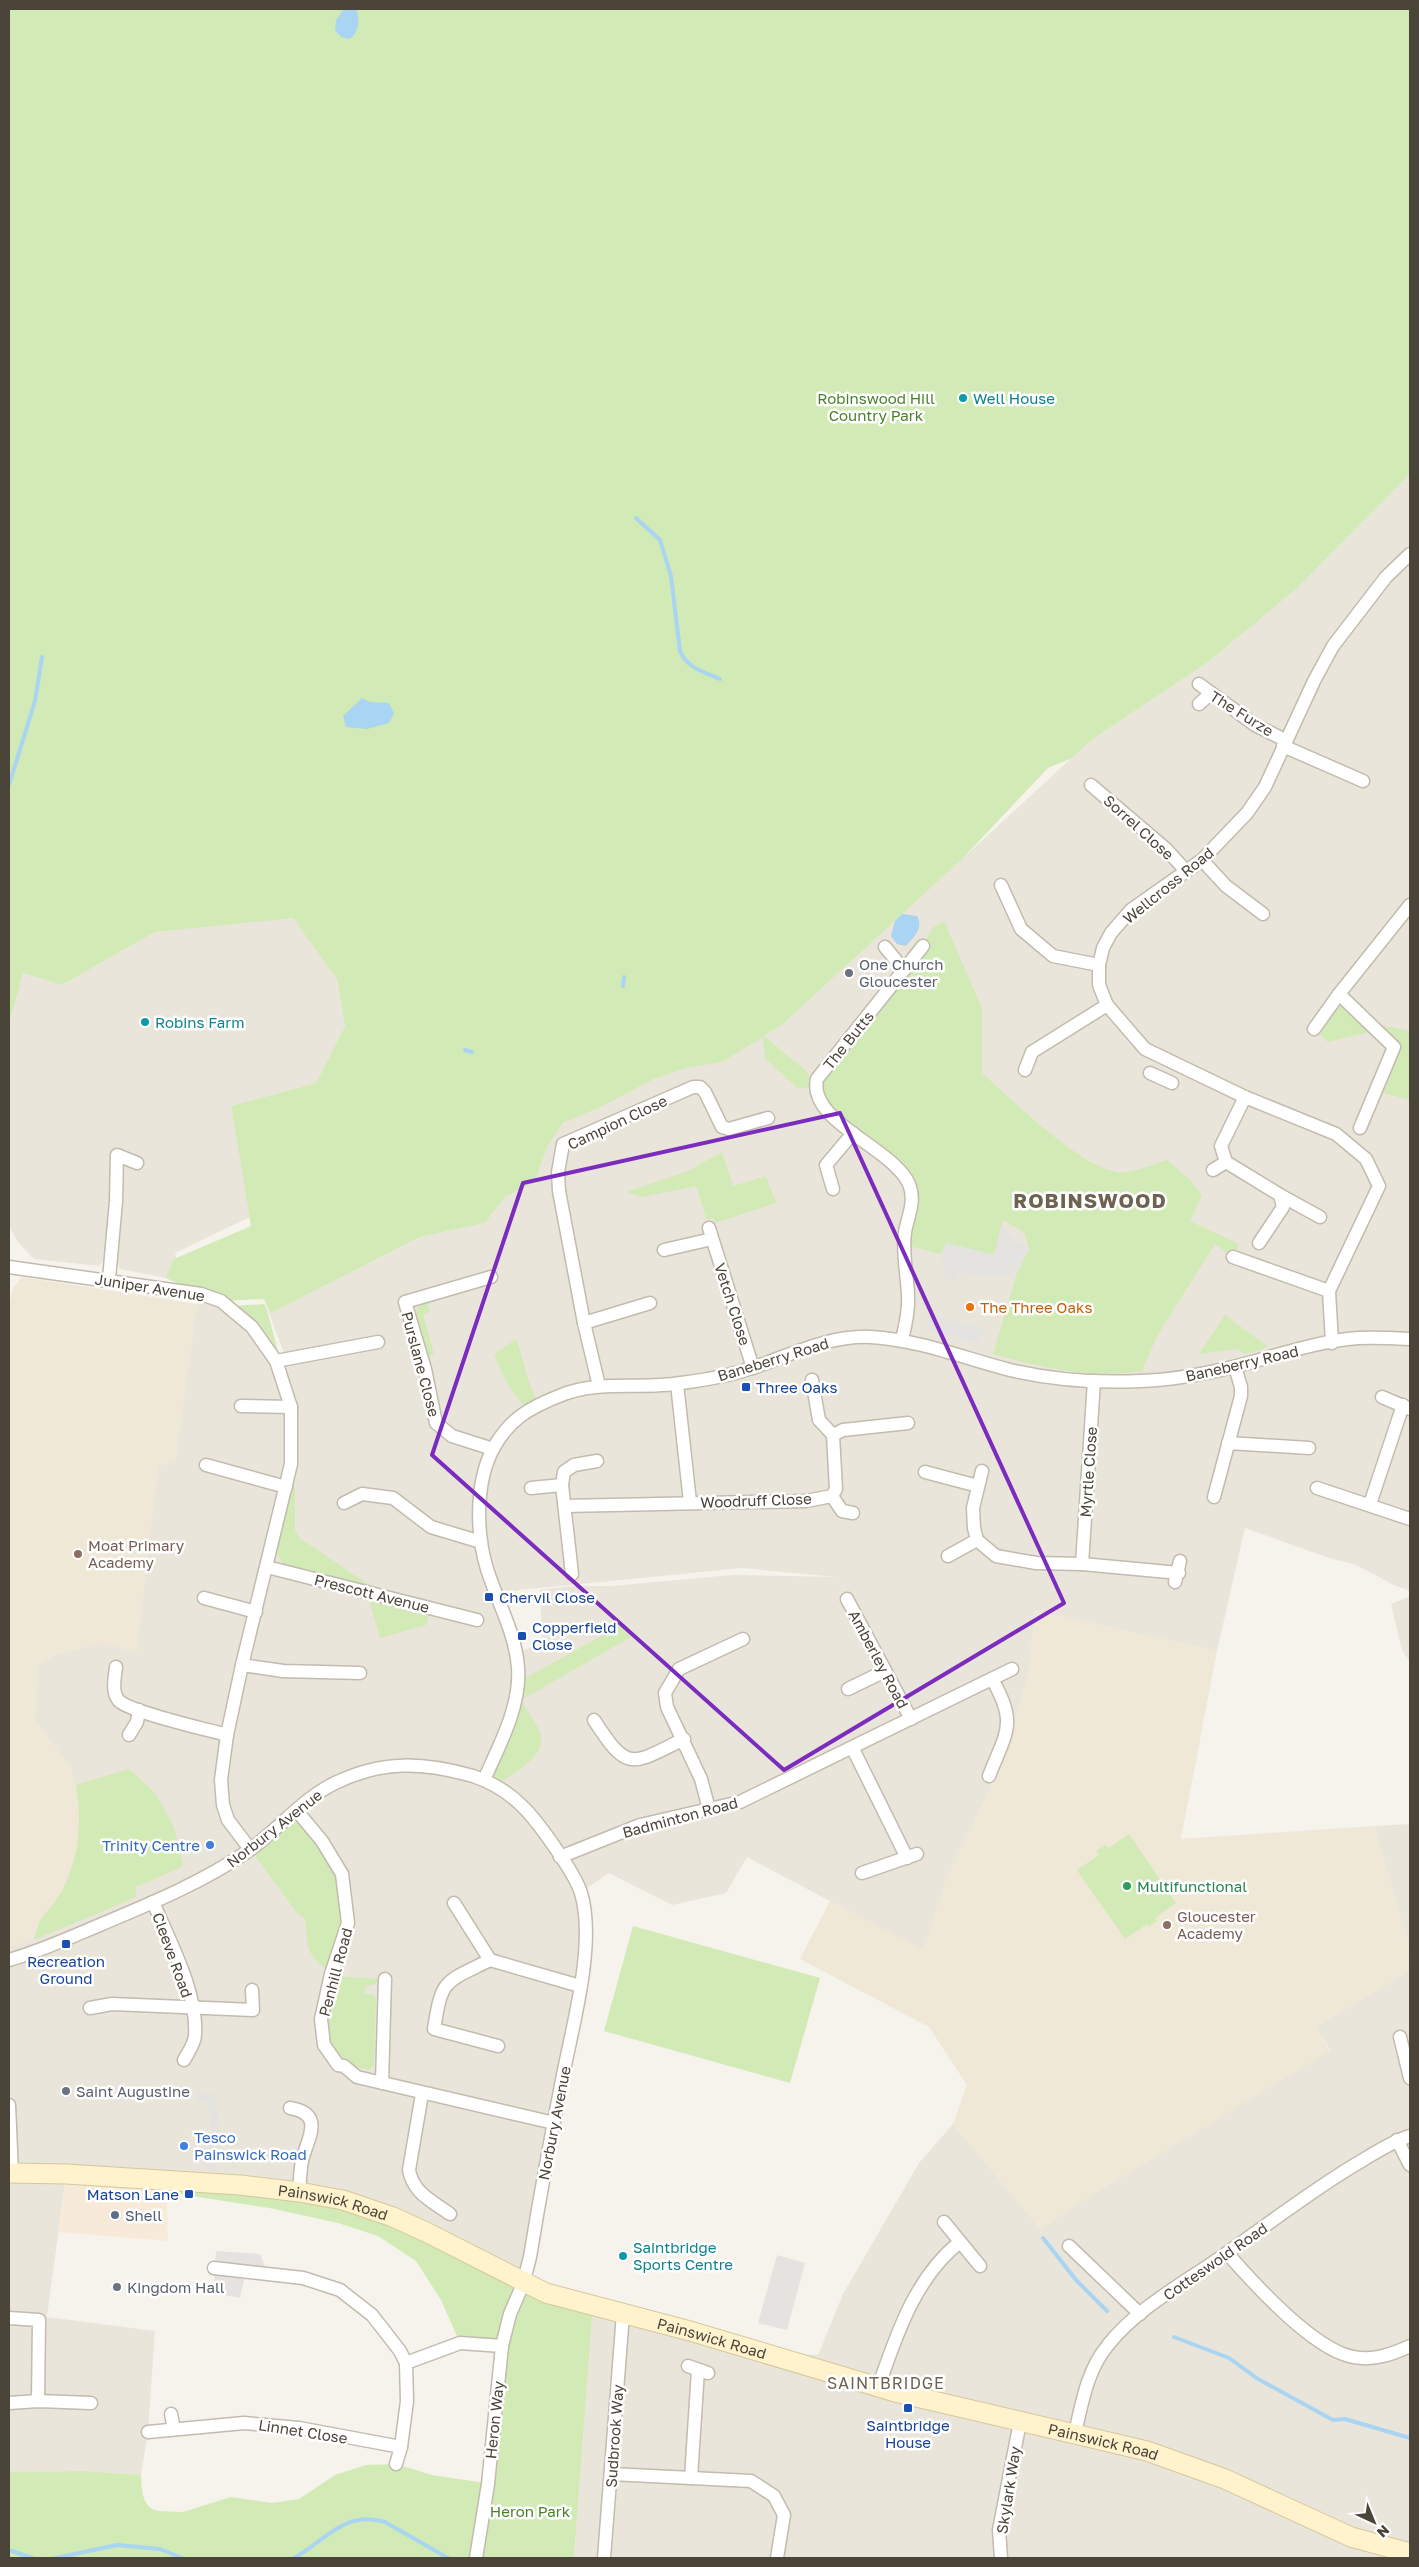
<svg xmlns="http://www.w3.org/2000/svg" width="1419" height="2567" font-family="'Golos Text',sans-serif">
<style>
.residential{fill:#eae5da;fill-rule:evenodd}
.commercial{fill:#f7ead8}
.education{fill:#efe8d6}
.green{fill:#d2eab5}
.parking{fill:#e5e3e0}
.water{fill:#a9d4f2}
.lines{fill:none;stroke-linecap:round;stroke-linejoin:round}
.stream{stroke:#a9d4f2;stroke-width:4}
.minor-casing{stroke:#c2bbae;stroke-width:15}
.secondary-casing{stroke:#d6c79b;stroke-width:21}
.minor{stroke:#fff;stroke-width:12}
.secondary{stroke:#fff3cd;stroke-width:19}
.marked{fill:none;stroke:#7b2cbf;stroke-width:4;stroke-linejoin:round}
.culture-dot{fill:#0f9aa8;stroke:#fff;stroke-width:2}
.worship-dot{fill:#6b7280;stroke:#fff;stroke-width:2}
.food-dot{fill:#e8710a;stroke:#fff;stroke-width:2}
.transit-dot{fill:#1a4fb4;stroke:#fff;stroke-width:2}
.education-dot{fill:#8d6e63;stroke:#fff;stroke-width:2}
.shop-dot{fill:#3f7fe0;stroke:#fff;stroke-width:2}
.leisure-dot{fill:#2e9e5b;stroke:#fff;stroke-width:2}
.service-dot{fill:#5c6f8a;stroke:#fff;stroke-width:2}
.labels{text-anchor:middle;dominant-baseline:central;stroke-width:5;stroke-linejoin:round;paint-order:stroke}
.park-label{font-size:15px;fill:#4a7f2a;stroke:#fff}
.culture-label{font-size:15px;fill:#0d838f;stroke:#fff;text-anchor:start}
.street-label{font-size:15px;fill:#4b4439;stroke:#fff}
.worship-label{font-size:15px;fill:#5b616d;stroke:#fff;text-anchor:start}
.food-label{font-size:15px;fill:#c56008;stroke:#fff;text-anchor:start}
.transit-label{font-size:15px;fill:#164399;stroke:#fff;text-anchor:start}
.education-label{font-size:15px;fill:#785e54;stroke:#fff;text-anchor:start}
.shop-label{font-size:15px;fill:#366cbe;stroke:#fff;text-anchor:end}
.leisure-label{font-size:15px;fill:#27864d;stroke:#fff;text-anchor:start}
.service-label{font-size:15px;fill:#4e5e75;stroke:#fff;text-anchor:start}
.neighbourhood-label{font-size:16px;letter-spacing:1px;fill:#6e6250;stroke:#fff}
.district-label{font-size:20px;font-weight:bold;letter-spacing:1px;fill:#6e6250;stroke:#fff}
</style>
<rect width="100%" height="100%" fill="#f6f3ec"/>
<!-- residential -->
<g class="residential">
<path d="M1410 474V1591L1394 1585 1354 1564 1332 1559 1245 1528 1217 1651 1035 1611 1029 1673 1015 1719 994 1781 946 1881 924 1951 747 1857 726 1893 672 1905 609 1873 581 1892 586 1936 523 2284 393 2217 66 2175 47 2317 155 2331 148 2432 141 2475 84 2471 9 2472V1947L34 1938 44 1914 54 1904 71 1768 35 1721 37 1665 55 1655 101 1642 136 1652 158 1465 175 1461 197 1304 201 1294 221 1301 276 1361 286 1359 264 1299 271 1313 420 1237 485 1223 505 1197 534 1183 548 1144 563 1123 603 1106 654 1079 687 1068 722 1061 784 1023 1090 741 1208 662 1294 591ZM742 1568 837 1577 731 1575 613 1586H571L540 1590 542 1637 528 1649 516 1651 500 1601 509 1591Z"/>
<path d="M293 917 337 979 345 1026 316 1083 231 1106 250 1217 175 1253 177 1262 166 1278 120 1269 118 1264 103 1261 99 1266 34 1259 18 1242 9 1226V1026L23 973 62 985 155 932Z"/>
<path d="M1410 1596V1663L1402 1650 1391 1604Z"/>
<path d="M1410 1824V1950L1374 1826Z"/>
<path d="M1410 1970V2558H574L593 2305 763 2352 818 2355 843 2294 919 2163 953 2124 1041 2229 1077 2204 1330 2050 1316 2027Z"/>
</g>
<!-- commercial -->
<path class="commercial" d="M66 2174 166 2180 168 2241 59 2232Z"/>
<!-- education -->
<g class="education">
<path d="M22 1277 197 1304 175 1462 158 1466 136 1652 101 1642 55 1655 37 1666 35 1721 71 1768 79 1801 78 1847 63 1889 54 1904 44 1915 34 1938 9 1947V1306L13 1288Z"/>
<path d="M1035 1611 1217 1651 1181 1839 1374 1826 1410 1950V1970L1316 2027 1330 2051 1077 2204 1041 2230 953 2124 967 2085 929 2027 800 1959 830 1901 924 1950 946 1881 994 1781 1015 1719 1029 1673Z"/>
</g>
<!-- green -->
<g class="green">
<path d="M9 9H1410V474L1294 591 1208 662 1090 741 1072 758 1048 768 961 860 784 1023 764 1036 806 1071 809 1076 810 1087 798 1089 765 1058 763 1037 722 1062 687 1068 654 1079 603 1106 563 1123 548 1145 534 1183 505 1197 485 1223 420 1237 271 1313 264 1299 221 1301 226 1296 201 1294 166 1278 174 1259 251 1226 231 1106 316 1083 345 1026 337 979 293 918 155 932 62 985 23 973 9 1026Z"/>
<path d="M944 921 982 1008V1073C1011 1099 1079 1166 1116 1172 1132 1175 1152 1164 1167 1160L1190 1180 1202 1195 1190 1221 1239 1244 1233 1257 1215 1244 1157 1336 1142 1371C1091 1379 1042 1368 993 1354L1017 1273 1029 1249 1024 1232 1003 1220 994 1255 947 1243 941 1254 905 1245 909 1183 829 1111 817 1079 923 946 932 928Z"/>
<path d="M1339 994 1370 1023 1410 1031V1100L1375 1091 1394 1047 1377 1030 1328 1042 1314 1029Z"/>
<path d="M722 1152 733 1186 766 1176 776 1203 715 1223 713 1218 707 1220 696 1186 643 1197 626 1192 688 1171Z"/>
<path d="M427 1300 430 1312 423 1314 434 1354 427 1356 416 1312 421 1303Z"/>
<path d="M264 1304 266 1307 278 1351H275L235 1306Z"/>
<path d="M1225 1315 1268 1347 1246 1354 1237 1349 1199 1354Z"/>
<path d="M516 1339C524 1361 528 1385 539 1406L528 1412 507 1383 494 1355Z"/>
<path d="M291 1483 295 1488V1530L301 1539 366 1583 403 1596 285 1567 275 1551Z"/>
<path d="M369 1600 429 1617 426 1625 380 1638Z"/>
<path d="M625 1623 631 1637 521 1700C526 1710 534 1720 539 1730 550 1757 514 1772 496 1785L484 1780 518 1682Z"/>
<path d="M129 1769 155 1793 174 1827 183 1866 146 1883 136 1886V1896L132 1899 36 1939 34 1938C37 1930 39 1920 45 1914 52 1905 58 1899 63 1889 80 1857 82 1819 76 1785Z"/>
<path d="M297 1811 342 1874 348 1923 331 1974C305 1952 308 1950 305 1918L297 1913 250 1849Z"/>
<path d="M1129 1834 1176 1903 1155 1918 1157 1921 1149 1926 1147 1924 1125 1939 1077 1870 1099 1855 1096 1851 1106 1845 1109 1848Z"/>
<path d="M633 1926 820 1978 790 2083 604 2031Z"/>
<path d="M336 1976 379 1979 376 1984 366 1986 365 1994H372L376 1998 374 2065 370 2069C361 2070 356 2066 349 2062 314 2039 329 2009 336 1976Z"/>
<path d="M166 2180 325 2196 593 2305 574 2558H9V2472L84 2471 141 2475C142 2489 141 2507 158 2511L183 2512 231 2497 272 2503 299 2499 335 2475 366 2465 396 2464 432 2475 485 2483 502 2346 460 2343 441 2300 416 2261 378 2236 338 2223 269 2208 166 2192Z"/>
</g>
<!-- parking -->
<g class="parking">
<path d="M1001 1227 1029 1249 1017 1273 995 1277 959 1272 956 1280 942 1278 944 1269 941 1254 946 1243 994 1255Z"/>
<path d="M930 1314 984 1329 980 1344 926 1329Z"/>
<path d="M197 2092 212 2093 217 2106 219 2129 215 2170 206 2169 211 2134 209 2110 204 2101 196 2100Z"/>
<path d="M216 2251 260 2254 268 2274 246 2271 240 2298 213 2293Z"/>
<path d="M777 2255 805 2263 787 2330 758 2323Z"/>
</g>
<!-- water -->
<g class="water">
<path d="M344 9H357C359 22 360 30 350 39L341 37 335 30 336 20Z"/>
<path d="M362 698 370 702 389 703 394 713 389 723 367 729 346 727 343 716Z"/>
<path d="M902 914 917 916C924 928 914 937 906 946L897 944 891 936 895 921Z"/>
</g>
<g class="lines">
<!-- stream -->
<g class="stream">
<path d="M636 518 660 540 671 576 680 651C687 668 704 672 720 679"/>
<path d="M9 785 35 701 42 657"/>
<path d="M623 986 624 977"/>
<path d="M465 1050 472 1052"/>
<path d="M1043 2238 1076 2280 1107 2311"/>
<path d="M1174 2337 1229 2358 1258 2379 1333 2420 1345 2419 1410 2438"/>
<path d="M9 2550 32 2558"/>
<path d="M56 2558 117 2545 160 2549 182 2558"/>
<path d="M294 2558C325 2541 344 2510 385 2522L448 2558"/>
</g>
<!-- minor casing -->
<g class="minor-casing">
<g id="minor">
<path d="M1199 684 1255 725 1285 740"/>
<path d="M1199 704 1210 694"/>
<path d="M1283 746 1363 781"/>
<path d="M1091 785 1166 849 1186 871"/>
<path d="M1202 860 1226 886 1263 914"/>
<path d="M1001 885 1021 929 1053 956 1099 965"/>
<path d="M885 947 904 970"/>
<path d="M1314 1029 1339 994"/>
<path d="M1025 1070 1032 1052 1107 1005"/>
<path d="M1150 1073 1172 1083"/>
<path d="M1245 1097 1221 1146 1226 1162 1280 1195 1283 1207 1259 1243"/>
<path d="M1360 1128 1394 1047 1339 994 1410 905"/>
<path d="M1213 1170 1226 1162"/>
<path d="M833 1189 826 1165 853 1133"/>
<path d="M1280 1195 1320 1217"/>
<path d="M709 1228 753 1368"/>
<path d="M664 1250 712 1239"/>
<path d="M1233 1257 1329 1291"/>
<path d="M9 1267 201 1294 221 1301 252 1327 276 1361 291 1407V1464L242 1665 227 1735 221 1780 223 1805 228 1820 250 1849"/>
<path d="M491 1277 405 1302 425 1369 436 1423 452 1436 493 1449"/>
<path d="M109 1279 116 1201 117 1155 137 1163"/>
<path d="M584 1323 650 1303"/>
<path d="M902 1339C906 1324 909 1309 908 1294 907 1274 902 1252 905 1232 908 1216 916 1201 909 1184 893 1148 807 1121 817 1079L923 946"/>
<path d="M1332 1343 1329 1291 1379 1186 1366 1159 1336 1134 1245 1097 1145 1049 1107 1005 1099 985V965L1103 948 1111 933 1131 910 1202 860 1247 813 1265 787 1314 681 1333 646 1386 577 1410 554"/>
<path d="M276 1361 378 1342"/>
<path d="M812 1380 819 1420 833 1435"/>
<path d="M677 1384 690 1502"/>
<path d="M599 1386 584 1323 559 1191 558 1172 563 1144 693 1087H700L705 1092 722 1127 729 1129 768 1118"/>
<path d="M1382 1397 1410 1409"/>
<path d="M241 1406 291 1407"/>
<path d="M1228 1443 1309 1448"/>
<path d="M206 1465 286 1487"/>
<path d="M982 1471 973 1508 974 1528 977 1540 996 1556 1036 1563 1082 1564 1179 1573"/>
<path d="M925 1472 978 1486"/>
<path d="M531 1488 562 1485"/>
<path d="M1317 1488 1410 1519"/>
<path d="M832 1496 842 1511 853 1513"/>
<path d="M1214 1497 1241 1396V1387L1235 1367"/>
<path d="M344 1503 362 1494 393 1498 431 1527 481 1542"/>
<path d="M1370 1504 1403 1405"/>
<path d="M565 1506 806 1501 832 1496 836 1489 833 1435 843 1430 908 1423"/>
<path d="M948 1556 977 1540"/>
<path d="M1082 1564 1094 1381"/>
<path d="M267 1567 477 1620"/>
<path d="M572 1574 562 1485 564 1472 574 1465 597 1461"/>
<path d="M1175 1582 1180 1561"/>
<path d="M204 1598 256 1612"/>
<path d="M847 1599 911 1719"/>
<path d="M242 1665 283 1671 360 1673"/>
<path d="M116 1667C115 1677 111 1692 119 1701 133 1713 206 1729 227 1735"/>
<path d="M848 1689 885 1671"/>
<path d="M594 1720C628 1773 631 1765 684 1739"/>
<path d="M129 1735 137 1722 139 1710"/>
<path d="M853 1749 907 1858"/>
<path d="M989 1776C1006 1732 1018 1724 992 1679"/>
<path d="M484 1780C499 1746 521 1706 518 1668 516 1634 497 1601 487 1569 476 1533 475 1481 494 1447 510 1419 529 1408 559 1396 598 1379 641 1390 681 1383 705 1380 729 1376 752 1368 790 1355 830 1335 871 1337 919 1340 964 1358 1010 1370 1053 1380 1097 1383 1140 1381 1173 1380 1205 1374 1237 1366 1276 1356 1317 1341 1358 1338 1375 1337 1393 1338 1410 1339"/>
<path d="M709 1809 701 1779 667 1707 665 1693 679 1669 743 1639"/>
<path d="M297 1811 322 1841 342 1874 348 1923 331 1974 321 2019 324 2045 338 2065 344 2066 357 2077 554 2123"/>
<path d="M560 1857 640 1825 740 1802 1012 1669"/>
<path d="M862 1873 917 1854"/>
<path d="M153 1902C169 1940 198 1993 195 2035 195 2043 188 2053 184 2060"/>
<path d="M454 1903 490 1960 580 1986"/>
<path d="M9 1960C41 1951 71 1937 102 1924 152 1903 203 1882 248 1851 278 1830 302 1799 335 1783 382 1760 423 1762 473 1776 491 1782 508 1792 522 1806 537 1820 575 1873 581 1893 596 1943 573 2024 563 2075 551 2136 540 2196 530 2257L523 2284 510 2314 502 2346 488 2484 476 2558"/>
<path d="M490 1960C444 1983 442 1978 434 2029L498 2046"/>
<path d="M90 2008 112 2004 253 2010 252 1990"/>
<path d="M1400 2037 1410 2078"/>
<path d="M382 2083 385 1979"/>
<path d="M422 2094 409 2170C413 2193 432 2201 450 2214"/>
<path d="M9 2105 12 2173"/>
<path d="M290 2108C326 2114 307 2139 302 2161 300 2171 300 2182 299 2192"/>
<path d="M1397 2140 1410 2165"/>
<path d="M944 2222 980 2266"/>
<path d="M1069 2246 1140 2314"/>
<path d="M1227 2253C1254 2284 1306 2340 1343 2354 1366 2363 1389 2356 1410 2346"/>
<path d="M9 2318 39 2320 38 2401"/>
<path d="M406 2363 460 2343 502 2346"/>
<path d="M688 2366 708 2373"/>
<path d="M878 2388C896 2336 915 2277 960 2242"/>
<path d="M9 2403 38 2401 91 2403"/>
<path d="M171 2414 174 2429"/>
<path d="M148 2432 244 2423 299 2428 401 2447 407 2401 406 2363 400 2351 372 2315 340 2290 303 2278 214 2268"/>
<path d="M1075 2433C1082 2403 1087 2370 1108 2345 1139 2306 1188 2281 1228 2252 1273 2221 1316 2187 1363 2160 1378 2151 1393 2141 1410 2136"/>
<path d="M396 2464 401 2447"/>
<path d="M611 2474 751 2481 774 2496 784 2515 777 2558"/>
<path d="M691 2478 698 2370"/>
<path d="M604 2558 623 2314"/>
<path d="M1001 2558 999 2530 1020 2422"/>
</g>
</g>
<!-- secondary casing -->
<g class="secondary-casing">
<g id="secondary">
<path id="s1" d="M9 2173 66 2174 240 2185 299 2192 343 2200 393 2217 428 2233 546 2293 690 2331 895 2392 1147 2451 1225 2479 1351 2537 1410 2553"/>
</g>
</g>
<!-- minor -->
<use href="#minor" class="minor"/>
<!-- secondary -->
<use href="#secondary" class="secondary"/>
</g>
<!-- marked area -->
<path class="marked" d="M840 1113 1064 1603 784 1770 432 1455 523 1183Z"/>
<!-- markers -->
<g class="culture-dot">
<circle cx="963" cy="398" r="5"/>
<circle cx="145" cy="1022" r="5"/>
<circle cx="623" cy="2256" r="5"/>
</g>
<g class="worship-dot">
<circle cx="849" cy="973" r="5"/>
<circle cx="66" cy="2091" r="5"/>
<circle cx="117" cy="2287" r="5"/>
</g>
<circle class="food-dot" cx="970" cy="1307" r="5"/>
<g class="transit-dot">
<rect x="741" y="1382" width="10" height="10" rx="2.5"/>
<rect x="484" y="1592" width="10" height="10" rx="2.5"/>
<rect x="517" y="1631" width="10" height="10" rx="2.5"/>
<rect x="61" y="1939" width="10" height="10" rx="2.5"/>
<rect x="184" y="2189" width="10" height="10" rx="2.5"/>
<rect x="903" y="2403" width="10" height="10" rx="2.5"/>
</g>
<g class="education-dot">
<circle cx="78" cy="1554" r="5"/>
<circle cx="1167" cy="1925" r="5"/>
</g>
<g class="shop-dot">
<circle cx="210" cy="1845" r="5"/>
<circle cx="184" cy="2146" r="5"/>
</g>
<circle class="leisure-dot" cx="1127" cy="1886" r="5"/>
<circle class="service-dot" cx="115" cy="2215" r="5"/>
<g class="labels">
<!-- park labels -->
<g class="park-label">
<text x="876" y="398">Robinswood Hill<tspan x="876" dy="17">Country Park</tspan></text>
<text x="530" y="2511">Heron Park</text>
</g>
<!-- culture labels -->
<g class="culture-label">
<text x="973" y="398">Well House</text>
<text x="155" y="1022">Robins Farm</text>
<text x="633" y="2247">Saintbridge<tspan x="633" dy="17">Sports Centre</tspan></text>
</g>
<!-- street labels -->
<g class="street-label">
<text transform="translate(1242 713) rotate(32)">The Furze</text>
<text transform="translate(1139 827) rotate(42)">Sorrel Close</text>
<text transform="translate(1168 885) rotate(-39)">Wellcross Road</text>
<text transform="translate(848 1040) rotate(-51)">The Butts</text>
<text transform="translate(617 1122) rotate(-25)">Campion Close</text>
<text transform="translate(150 1287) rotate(9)">Juniper Avenue</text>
<text transform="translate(733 1304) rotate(72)">Vetch Close</text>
<text transform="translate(773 1359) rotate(-17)">Baneberry Road</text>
<text transform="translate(1242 1363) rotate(-13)">Baneberry Road</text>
<text transform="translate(421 1364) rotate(75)">Purslane Close</text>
<text transform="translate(1088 1472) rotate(-86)">Myrtle Close</text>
<text transform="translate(756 1500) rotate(-2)">Woodruff Close</text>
<text transform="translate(372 1593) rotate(14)">Prescott Avenue</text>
<text transform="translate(879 1659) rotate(62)">Amberley Road</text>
<text transform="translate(680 1817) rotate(-15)">Badminton Road</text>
<text transform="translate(274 1828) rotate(-38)">Norbury Avenue</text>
<text transform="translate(173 1955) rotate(70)">Cleeve Road</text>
<text transform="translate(335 1972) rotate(-75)">Penhill Road</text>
<text transform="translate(554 2123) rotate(-79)">Norbury Avenue</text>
<text stroke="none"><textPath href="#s1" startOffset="326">Painswick Road</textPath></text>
<text transform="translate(1215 2261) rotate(-35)">Cotteswold Road</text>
<text stroke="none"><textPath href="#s1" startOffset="731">Painswick Road</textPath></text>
<text transform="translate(494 2420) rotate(-84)">Heron Way</text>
<text transform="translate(303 2431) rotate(9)">Linnet Close</text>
<text transform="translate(614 2436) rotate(-86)">Sudbrook Way</text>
<text stroke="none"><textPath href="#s1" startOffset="1136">Painswick Road</textPath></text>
<text transform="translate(1008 2490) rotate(-81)">Skylark Way</text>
</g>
<!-- worship labels -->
<g class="worship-label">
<text x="859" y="964">One Church<tspan x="859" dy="17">Gloucester</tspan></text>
<text x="76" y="2091">Saint Augustine</text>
<text x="127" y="2287">Kingdom Hall</text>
</g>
<!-- food labels -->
<g class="food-label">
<text x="980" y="1307">The Three Oaks</text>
</g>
<!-- transit labels -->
<g class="transit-label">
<text x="756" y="1387">Three Oaks</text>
<text x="499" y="1597">Chervil Close</text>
<text x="532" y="1627">Copperfield<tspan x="532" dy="17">Close</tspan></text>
<text x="66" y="1961" text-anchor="middle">Recreation<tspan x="66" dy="17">Ground</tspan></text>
<text x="179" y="2194" text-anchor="end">Matson Lane</text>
<text x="908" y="2425" text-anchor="middle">Saintbridge<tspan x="908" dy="17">House</tspan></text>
</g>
<!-- education labels -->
<g class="education-label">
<text x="88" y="1545">Moat Primary<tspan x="88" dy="17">Academy</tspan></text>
<text x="1177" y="1916">Gloucester<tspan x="1177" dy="17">Academy</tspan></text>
</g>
<!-- shop labels -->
<g class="shop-label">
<text x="200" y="1845">Trinity Centre</text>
<text x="194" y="2137" text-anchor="start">Tesco<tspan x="194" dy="17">Painswick Road</tspan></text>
</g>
<!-- leisure labels -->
<g class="leisure-label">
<text x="1137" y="1886">Multifunctional</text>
</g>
<!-- service labels -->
<g class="service-label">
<text x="125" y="2215">Shell</text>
</g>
<!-- neighbourhood labels -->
<g class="neighbourhood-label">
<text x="886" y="2383">SAINTBRIDGE</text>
</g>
<!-- district labels -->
<g class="district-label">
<text x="1090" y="1200">ROBINSWOOD</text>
</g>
</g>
<!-- border -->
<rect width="1419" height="2567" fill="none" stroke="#4b4439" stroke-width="20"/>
<!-- north arrow -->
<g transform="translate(1374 2522) rotate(136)" stroke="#ffffff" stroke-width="4" paint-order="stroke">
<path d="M0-4L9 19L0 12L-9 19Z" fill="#4b4439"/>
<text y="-8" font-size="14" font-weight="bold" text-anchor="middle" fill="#4b4439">N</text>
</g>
</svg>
